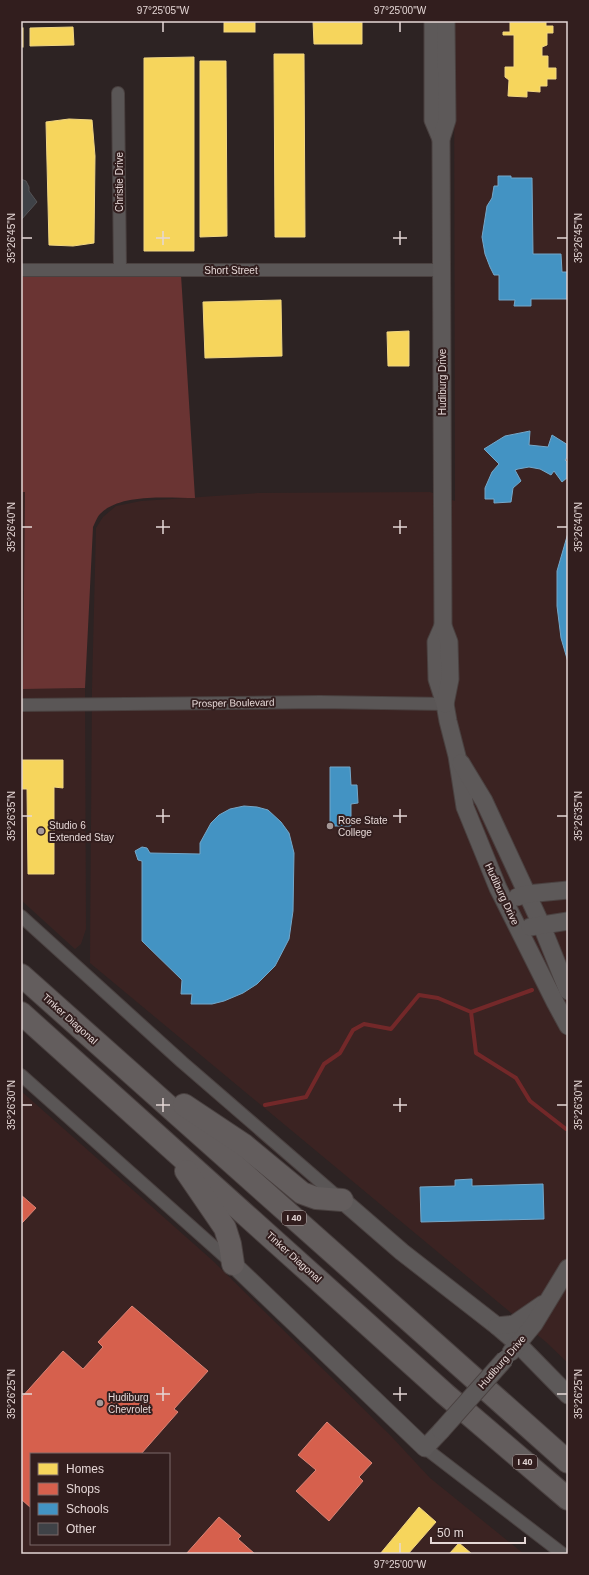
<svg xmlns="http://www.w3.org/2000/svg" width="589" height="1575" font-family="Arial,sans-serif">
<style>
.built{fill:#3b2322;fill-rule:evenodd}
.park{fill:#6a3433}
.homes{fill:#f6d55c;stroke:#f1d681}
.shops{fill:#d6604d;stroke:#da8476}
.schools{fill:#4393c3;stroke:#74a7c9}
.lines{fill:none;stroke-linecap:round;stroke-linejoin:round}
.stream{stroke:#732829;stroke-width:4}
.building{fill:#3f4247;stroke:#545356}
.street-casing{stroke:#4a4140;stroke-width:14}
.secondary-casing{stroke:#4a4140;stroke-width:19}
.highway-casing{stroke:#4a4140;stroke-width:24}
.street{stroke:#5a5656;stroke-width:12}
.secondary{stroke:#5d5959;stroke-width:17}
.highway{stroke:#635d5d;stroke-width:22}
.secondary-bridge-casing{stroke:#4a4140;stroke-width:19;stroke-linecap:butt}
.secondary-bridge{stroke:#5d5959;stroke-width:17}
.ticks{fill:none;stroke:#e5d7d6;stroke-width:1.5}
.poi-dot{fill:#a59897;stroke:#321e1e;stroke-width:1.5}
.labels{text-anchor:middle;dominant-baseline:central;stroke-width:4;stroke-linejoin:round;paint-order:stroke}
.shield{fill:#321e1e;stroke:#afa09f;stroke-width:1}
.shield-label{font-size:9px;font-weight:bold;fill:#e5d7d6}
.street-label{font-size:10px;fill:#e5d7d6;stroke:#321e1e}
.poi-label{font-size:10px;fill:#e5d7d6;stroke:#321e1e;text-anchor:start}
.neatline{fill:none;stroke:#e5d7d6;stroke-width:1.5}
.ticks-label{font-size:10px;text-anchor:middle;fill:#e5d7d6}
</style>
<rect width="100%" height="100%" fill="#2d2323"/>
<!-- built -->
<g class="built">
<path d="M454 21H568V1363L546 1342 90 963 92 688 96 528 103 517 116 506 141 501 258 493 430 492 455 501Z"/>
<path d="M21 492H25L23 689 85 688 86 929 81 944 75 949 21 900Z"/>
<path d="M21 1091 212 1260 391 1436 430 1478 524 1554H21ZM31 1454H169V1544H31Z"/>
</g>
<!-- park -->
<path class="park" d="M181 275 195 498C168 498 120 493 100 514 97 517 95 523 93 527L85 688 23 689 25 492H21V277Z"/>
<!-- homes -->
<g class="homes">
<rect x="224" y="21" width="31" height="11"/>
<path d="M313 21H362V44H314Z"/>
<path d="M510 21H546V26H553V33H547V45L542 47V56H548V68H556V79H547V86H540V92L527 91V97L508 96 509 80 505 77V67H514V35H503V32H510Z"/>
<path d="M73 27 74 45 30 46V28Z"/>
<rect x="21" y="28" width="2" height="19"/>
<path d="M274 54H304L305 237H275Z"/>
<path d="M194 57V251H144V58Z"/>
<path d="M200 61H226L227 236 200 237Z"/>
<path d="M69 119 92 120 95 156 94 243 73 246 49 245 46 122Z"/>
<path d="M281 300 282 356 205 358 203 302Z"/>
<path d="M409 331V366H388L387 332Z"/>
<path d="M21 760H63V788L54 787V874H28L27 789H21Z"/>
<path d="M419 1507 436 1522 408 1554H380Z"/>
<path d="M459 1543 472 1554H449Z"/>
</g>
<!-- shops -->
<g class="shops">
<path d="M21 1195 36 1208 22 1223 21 1222Z"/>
<path d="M132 1306 208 1371 174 1409 178 1412 141 1454H31V1508L21 1499V1398L63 1351 83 1369 103 1347 98 1342Z"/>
<path d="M327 1422 372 1463 359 1477 363 1481 329 1521 296 1491 316 1470 298 1455Z"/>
<path d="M219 1517 241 1536 238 1539 255 1554H186Z"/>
</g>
<!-- schools -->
<g class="schools">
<path d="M498 176H511V178H532L533 254H561L562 272H568L567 299H531V306H514L515 300H499V275H494L490 267 485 254 482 237 487 206 492 198 494 186H498Z"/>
<path d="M530 431 529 445 548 447 552 435 568 445V456L565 460 568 463V477L562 482 554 471 551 475 540 469 529 467 518 469 515 470 521 481 513 488 511 502 494 503V499H485V488L492 472 499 464 484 449 505 436Z"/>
<path d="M568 533V662L561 638 557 606V571Z"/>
<path d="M330 767H350L351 785H357L358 803 351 804V826H330Z"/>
<path d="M244 806 257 807 268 810 281 822 289 833 294 853 293 911 289 939 275 966 257 984 243 993 224 1001 212 1004H191L192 994H181L182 980 142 941V861L138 860 135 851 142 847 147 848 150 853 200 854V843L211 823 219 815 230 809Z"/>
<path d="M472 1179V1186L543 1184 544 1219 421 1222 420 1187 455 1186V1180Z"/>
</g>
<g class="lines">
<!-- stream -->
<g class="stream">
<path d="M471 1012 532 990"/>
<path d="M265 1105 306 1097 324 1064 340 1053 353 1030 364 1024 391 1029 419 995 438 998 471 1012 476 1053 516 1078 530 1101 566 1129"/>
</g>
</g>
<!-- building -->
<path class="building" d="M21 179 26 181 29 187V191L37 202 21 220Z"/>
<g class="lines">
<!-- street casing -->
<g class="street-casing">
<g id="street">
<path d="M118 93 120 270"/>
<path d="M21 270H441"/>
<path d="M21 705 320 702 445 704"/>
<path d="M21 916 182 1062 339 1198"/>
<path d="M21 1075 232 1263"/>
<path d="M425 1448 563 1554"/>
</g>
</g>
<!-- secondary casing -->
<g class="secondary-casing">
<g id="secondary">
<path d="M433 21V120L441 139"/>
<path d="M443 626 436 642 437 679 445 704 448 721 457 756 465 807 498 888 555 1002 568 1026"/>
<path d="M445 704 450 679 449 642 443 626 441 139 447 120 446 21"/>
<path d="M461 763 484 801 541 924 568 991"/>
<path d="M517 897 527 894 568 890"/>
<path d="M530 927 568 921"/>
<path d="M342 1200 402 1252 497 1326 518 1344 568 1395"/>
<path d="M233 1264 425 1448 441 1431"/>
<path d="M497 1326 514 1324 543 1304"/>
<path d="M511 1352 534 1324 568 1268"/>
</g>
</g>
<!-- highway casing -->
<g class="highway-casing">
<g id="highway">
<path d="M21 975 568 1462"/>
<path d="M21 1013 445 1394 568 1499"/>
<path d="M184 1105 244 1145 302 1193 316 1198 342 1200"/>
<path d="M186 1171 225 1228 230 1244 233 1264"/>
</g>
</g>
<!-- street -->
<use href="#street" class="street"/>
<!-- secondary -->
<use href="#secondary" class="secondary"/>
<!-- highway -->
<use href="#highway" class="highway"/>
<!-- secondary-bridge casing -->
<g class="secondary-bridge-casing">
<path id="secondary-bridge" d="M441 1431 505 1359"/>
</g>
<!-- secondary-bridge -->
<use href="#secondary-bridge" class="secondary-bridge"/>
</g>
<!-- ticks -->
<path class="ticks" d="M163 22V32M400 22V32M163 231V245M400 231V245M22 238H32M156 238H170M393 238H407M557 238H567M163 520V534M400 520V534M22 527H32M156 527H170M393 527H407M557 527H567M163 809V823M400 809V823M22 816H32M156 816H170M393 816H407M557 816H567M163 1098V1112M400 1098V1112M22 1105H32M156 1105H170M393 1105H407M557 1105H567M163 1387V1401M400 1387V1401M22 1394H32M156 1394H170M393 1394H407M557 1394H567M400 1543V1553"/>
<!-- markers -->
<g class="poi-dot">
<circle cx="330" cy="826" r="4"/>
<circle cx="41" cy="831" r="4"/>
<circle cx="100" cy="1403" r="4"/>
</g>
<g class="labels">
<!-- shield labels -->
<g class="shield">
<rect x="282" y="1211" width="24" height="14" rx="3"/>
<rect x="513" y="1455" width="24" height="14" rx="3"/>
</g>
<g class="shield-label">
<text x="294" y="1218">I 40</text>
<text x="525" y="1462">I 40</text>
</g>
<!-- street labels -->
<g class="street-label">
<text transform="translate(119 182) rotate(-90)">Christie Drive</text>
<text x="231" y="270">Short Street</text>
<text transform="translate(442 382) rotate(-90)">Hudiburg Drive</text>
<text transform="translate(233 703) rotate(-1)">Prosper Boulevard</text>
<text transform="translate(502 894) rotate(65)">Hudiburg Drive</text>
<text transform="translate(70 1019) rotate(42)">Tinker Diagonal</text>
<text transform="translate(294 1257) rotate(42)">Tinker Diagonal</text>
<text transform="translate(502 1362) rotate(-49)">Hudiburg Drive</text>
</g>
<!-- poi labels -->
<g class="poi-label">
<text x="338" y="820">Rose State<tspan x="338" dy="12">College</tspan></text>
<text x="49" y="825">Studio 6<tspan x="49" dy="12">Extended Stay</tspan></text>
<text x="108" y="1397">Hudiburg<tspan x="108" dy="12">Chevrolet</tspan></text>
</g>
</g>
<!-- border -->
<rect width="589" height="1575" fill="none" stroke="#321e1e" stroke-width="44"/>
<!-- legend -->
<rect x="30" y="1453" width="140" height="92" fill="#321e1e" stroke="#7a6868"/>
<rect x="38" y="1463" width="20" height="12" fill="#f6d55c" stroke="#7a6868"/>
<text x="66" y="1473" font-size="12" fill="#e5d7d6">Homes</text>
<rect x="38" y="1483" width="20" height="12" fill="#d6604d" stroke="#7a6868"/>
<text x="66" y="1493" font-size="12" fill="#e5d7d6">Shops</text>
<rect x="38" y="1503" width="20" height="12" fill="#4393c3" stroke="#7a6868"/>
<text x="66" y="1513" font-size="12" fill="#e5d7d6">Schools</text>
<rect x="38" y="1523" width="20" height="12" fill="#3f4247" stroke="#7a6868"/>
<text x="66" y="1533" font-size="12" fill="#e5d7d6">Other</text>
<!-- scale -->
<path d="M431 1537v6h94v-6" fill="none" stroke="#e5d7d6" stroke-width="2"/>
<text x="437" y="1537" font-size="12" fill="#e5d7d6" stroke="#321e1e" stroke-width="3" paint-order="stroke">50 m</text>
<rect x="22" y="22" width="545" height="1531" class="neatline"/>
<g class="ticks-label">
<text x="163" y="14">97°25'05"W</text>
<text x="400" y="14">97°25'00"W</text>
<text transform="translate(11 238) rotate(-90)" y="4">35°26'45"N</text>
<text transform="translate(578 238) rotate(-90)" y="4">35°26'45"N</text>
<text transform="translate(11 527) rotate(-90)" y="4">35°26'40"N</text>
<text transform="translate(578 527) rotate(-90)" y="4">35°26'40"N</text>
<text transform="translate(11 816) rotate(-90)" y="4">35°26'35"N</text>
<text transform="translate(578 816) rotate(-90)" y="4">35°26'35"N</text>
<text transform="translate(11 1105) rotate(-90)" y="4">35°26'30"N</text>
<text transform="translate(578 1105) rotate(-90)" y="4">35°26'30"N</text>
<text transform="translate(11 1394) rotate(-90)" y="4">35°26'25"N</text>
<text transform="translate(578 1394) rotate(-90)" y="4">35°26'25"N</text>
<text x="400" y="1568">97°25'00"W</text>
</g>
</svg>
